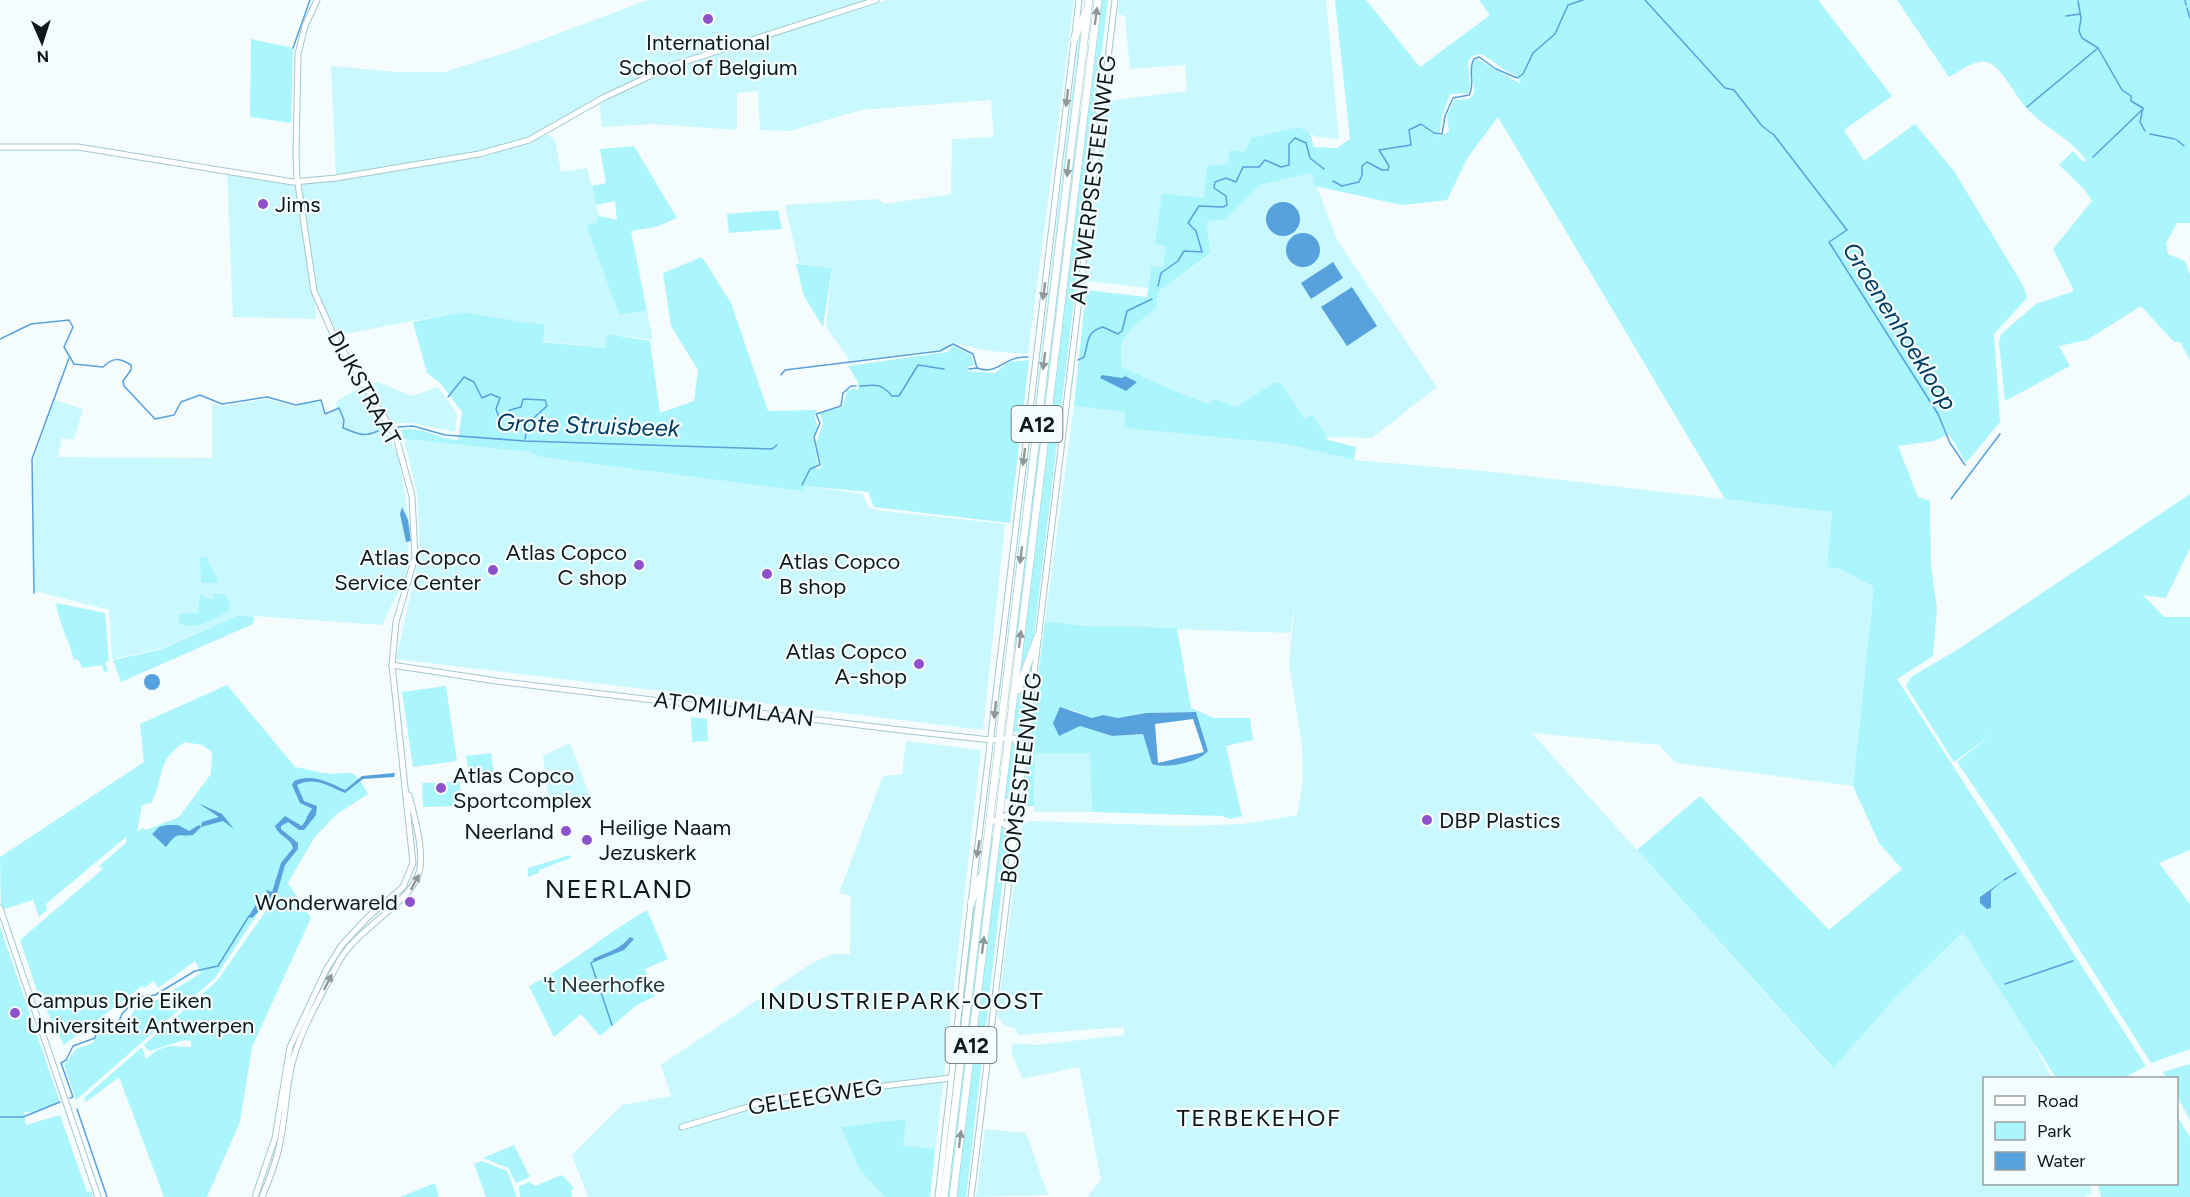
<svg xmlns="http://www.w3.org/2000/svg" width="2190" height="1197" font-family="Figtree,sans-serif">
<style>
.built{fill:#c9f9ff}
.green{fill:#abf5fd;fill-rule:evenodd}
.water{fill:#57a1dd;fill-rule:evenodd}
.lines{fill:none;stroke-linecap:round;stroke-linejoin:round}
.stream{stroke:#57a1dd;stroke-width:1.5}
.secondary-casing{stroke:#a2c8cc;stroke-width:7}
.highway-casing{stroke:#a2c8cc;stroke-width:8}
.secondary{stroke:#fff;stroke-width:5}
.highway{stroke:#fff;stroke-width:7}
.oneway{fill:#919898}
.poi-dot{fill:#8d52c9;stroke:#f5fcfd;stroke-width:2}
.labels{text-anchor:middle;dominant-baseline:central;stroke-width:4.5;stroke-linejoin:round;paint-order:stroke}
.shield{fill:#f5fcfd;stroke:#515d5f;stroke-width:1.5}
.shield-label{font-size:21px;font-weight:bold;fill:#0b191b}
.poi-label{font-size:22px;fill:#0b191b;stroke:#f5fcfd;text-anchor:start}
.street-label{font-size:22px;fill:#0b191b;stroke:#f5fcfd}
.park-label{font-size:22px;fill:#22393b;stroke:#f5fcfd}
.water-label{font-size:24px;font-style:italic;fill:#003c62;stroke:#f5fcfd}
.neighbourhood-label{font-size:24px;letter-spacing:1.5px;fill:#0b191b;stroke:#f5fcfd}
.quarter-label{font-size:26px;letter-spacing:1.5px;fill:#0b191b;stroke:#f5fcfd}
</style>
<rect width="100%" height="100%" fill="#f5fcfd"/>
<!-- built -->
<g class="built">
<path d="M648 0H870L838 12 839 15 886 0H1074L1028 354 989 351 952 343 946 349 850 361 826 327 832 268 799 264 785 205 878 199 884 204 951 194 952 139 994 137 991 100 861 110 790 131 760 130 758 91 737 93V130L652 124 602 127 599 101 545 133 555 140 561 172 587 168 599 216 596 223 586 225 619 315 647 311 653 340 608 334 606 348 542 341 545 325 461 312 339 335 314 293 316 319 233 317 227 171 283 181 336 177 331 66 399 72H444L511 51Z"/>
<path d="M1119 0H1326L1339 139 1317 137 1299 127 1245 152 1228 164 1204 198 1155 244 1166 245 1163 268 1151 267 1148 288 1086 281 1106 101 1187 91 1185 65 1130 69 1125 16 1118 14Z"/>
<path d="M1312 173 1337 240 1437 387 1372 438 1315 437 1184 395 1122 367 1120 355 1127 330 1156 309 1159 291 1210 255 1207 221 1224 219 1260 185Z"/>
<path d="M378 382 412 396 438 387 457 414 455 432 411 423H397L386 430 399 459 410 528 406 576 382 625 239 615 159 649 112 659 109 610 35 591 32 494 34 460 54 400 83 409 74 440 62 438 58 457 212 458V404L221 406 267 399 296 407 303 403 320 402 325 416 336 409 337 401 357 389Z"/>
<path d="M1074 406 1125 412 1124 428 1287 444 1354 460 1485 471 1832 512 1827 567 1840 569 1874 587 1853 786 1676 763 1659 745 1532 733 1832 1068 1895 998 1963 932 2023 1024 2052 1078H1984V1184H2090L2092 1194 2084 1197H1087L1101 1180 1079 1067 1022 1079 1011 1051 1013 1043 1036 1045 1124 1035V1027L1018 1035 1015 1028 1005 1026 997 1016 1022 824 1031 821 1183 826 1242 824 1297 815 1303 782 1302 746 1289 664 1295 601 1290 633 1083 626 1045 621Z"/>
<path d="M404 439 530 452 540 457 802 491 805 486 863 494 868 507 877 510 1005 524 983 730 396 659 420 553 417 493Z"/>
<path d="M906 741 981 750 930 1197H588L572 1155 622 1105 671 1096 661 1065 812 963 833 954H850L851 896 839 893 883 776 902 774Z"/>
<path d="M570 743 590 796 550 812 543 756Z"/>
<path d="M1035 753H1091L1092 812H1034Z"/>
<path d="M985 1129 1026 1133 1048 1195 976 1197Z"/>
</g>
<!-- green -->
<g class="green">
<path d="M1102 0H1108L1096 98 1097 106 1033 644 1019 680 1085 122 1089 108Z"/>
<path d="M1335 0H1366L1420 67 1490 15 1479 0H1818L1892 96 1844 130 1864 161 1915 124 1954 171 2024 287 2027 298 1994 334 2000 422 1966 463 1949 434 1934 441 1898 446 1918 497 1930 501 1931 566 1937 609 1933 656 1897 679 2146 1066 2124 1078H2056L1963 932 1895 998 1833 1068 1637 850 1700 796 1829 930 1902 869 1879 843 1853 786 1874 587 1840 569 1827 567 1832 512 1725 499 1498 117 1468 157 1447 200 1402 205 1315 186 1312 173 1260 185 1224 220 1207 221 1210 254 1159 291 1156 309C1132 327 1117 333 1122 367L1184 395 1211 404 1213 399 1236 407 1276 382 1281 383 1304 419 1312 415 1328 439H1324L1356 447 1354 460 1287 444 1124 428 1125 412 1074 406 1086 290 1147 297 1151 267H1163L1166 246 1155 244 1162 194 1204 198 1207 166 1228 164 1230 150 1245 152 1251 138 1299 127 1310 133 1314 147 1337 148 1350 139ZM1481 54C1495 61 1501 70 1517 76L1521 84 1477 59C1467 68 1475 81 1474 94L1469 99 1454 100 1447 116 1449 131 1439 137 1442 116 1450 94 1468 93 1470 84 1468 62 1472 56Z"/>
<path d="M1897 0H2190V223H2177L2166 243 2168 254 2185 261 2190 275V360L2180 342H2174L2141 306 2087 340 2059 346 2070 366 2005 401 1999 342 2001 334 2036 304 2074 291 2053 249 2092 201 2084 189 2059 165 2073 151 2083 162 2086 160C2069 136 2040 126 2023 104 2015 94 1999 64 1987 62 1975 59 1959 72 1949 77Z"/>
<path d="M1082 25 997 733H996L1080 29Z"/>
<path d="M251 39 293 48 291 123 250 117Z"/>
<path d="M1077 113 1080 114 1016 649H1012Z"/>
<path d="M634 146 677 218 656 227 631 231 647 311 619 315 586 225 596 223 599 216 617 220 615 201 596 205 592 186 606 183 600 149Z"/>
<path d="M778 210 782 229 729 233 727 214Z"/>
<path d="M702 257 731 303 768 411 817 410 814 415 818 428 813 436 818 464 815 469 822 468 816 443 823 424 820 413 843 407 847 391 855 388 858 391V382L848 366 947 352 953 346 971 355 974 365 968 367V371L995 373 1009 362 1029 360 1010 523 874 507 868 492 805 486 802 491 540 457 530 452 404 439 401 430C419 425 439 439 458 440L462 412 441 384 427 373 413 322 461 312 545 325 543 342 605 348 607 334 650 341 660 413 694 401 698 370 671 326 663 273Z"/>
<path d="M796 264 832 268 823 327 804 296Z"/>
<path d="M2190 494V548L2166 598 2143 595 2164 617H2190V850L2159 863 2190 904V1049L2151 1063 2009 838 1957 762 1995 732 1954 762 1906 686 1911 677 1960 648Z"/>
<path d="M200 557H206L219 583H201Z"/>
<path d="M200 594 208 599 215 598 213 594H225L230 603 229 611C214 618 195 632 180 623L178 614 198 613Z"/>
<path d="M56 603 105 613 109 660 105 663 108 671 104 672 102 665 82 668 78 659 74 660C69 640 58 622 56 603Z"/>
<path d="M239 615 254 617 253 624 121 682 113 660 159 650Z"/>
<path d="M1045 621 1083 626 1177 628 1191 708 1214 718H1250L1253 740 1226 746 1242 816 1230 819 1222 816 1092 812 1090 753H1035L1034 806H1022ZM1069 709 1092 718 1103 715 1118 718 1146 713 1196 712 1208 751C1198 763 1166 769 1152 764L1143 734 1112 736 1080 726Z"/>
<path d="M1033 657 1022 733 1011 732 1021 683Z"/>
<path d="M227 685 295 767C305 768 314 772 323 773 352 777 350 762 368 794L337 814 314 838 288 883 311 918 252 1047 240 1122 207 1197H164L119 1077 86 1102 84 1098 142 1047 146 1059 157 1050 170 1046 191 1047V1041L185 1040 149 1051 144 1045 217 981 277 895 275 892 266 907H262L215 978 76 1100 64 1065 76 1049 93 1043 98 1031 113 1035 125 1025 139 1003 158 1000 201 973 195 961 158 988 154 981 144 988 142 986 64 1045 37 991 20 940 103 869 99 866 126 843V837L46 904 47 910 39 917 33 900 1 910 0 857 144 762 140 724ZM185 742 202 745 212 752 211 774 179 817 146 830 143 828 137 832 142 805 151 803C165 778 155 761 185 742Z"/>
<path d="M446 686 457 761 413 767 402 692Z"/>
<path d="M691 717 707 719 708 741 692 742Z"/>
<path d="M1010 741 1017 750 1013 799H1003Z"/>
<path d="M491 753 494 775 470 778 466 756Z"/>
<path d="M460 782 461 806 423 807 422 783Z"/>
<path d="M1000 825 1008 834 966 1197H956Z"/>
<path d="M991 833 993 836 950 1197H947Z"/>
<path d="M570 855 571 858 539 870V873L528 877V868Z"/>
<path d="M974 906 977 907 940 1197Z"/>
<path d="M647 910 668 959 645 969 655 996 637 1005 600 1036 581 1014 554 1037 529 986C571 965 606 933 647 910Z"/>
<path d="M0 927 60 1102 35 1113 24 1112 26 1125 60 1115 87 1192 91 1191 93 1197H0Z"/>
<path d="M2190 1064V1120L2177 1096 2176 1078H2167L2163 1072Z"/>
<path d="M2177 1116 2190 1137V1197H2101L2098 1184H2176Z"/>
<path d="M906 1119 903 1146 935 1149 930 1197H885L860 1170 841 1127Z"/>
<path d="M514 1145 530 1177 516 1183 508 1168 483 1158Z"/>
<path d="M482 1161 507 1171 517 1197H486L474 1164Z"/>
<path d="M562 1175 574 1188 571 1190 572 1197H520L519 1186 529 1182 535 1186Z"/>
<path d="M435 1183 439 1197H400Z"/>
</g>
<!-- water -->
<g class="water">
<circle cx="1283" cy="219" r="17"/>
<circle cx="1303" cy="250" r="17"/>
<path d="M1333 262 1343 278 1311 299 1301 283Z"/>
<path d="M1352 287 1377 326 1347 346 1321 307Z"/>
<path d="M1102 375 1122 378 1125 376 1137 382 1126 391 1100 378Z"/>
<path d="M402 507 408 520 411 541 406 542 400 514Z"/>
<circle cx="152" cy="682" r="8"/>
<path d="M1060 707 1092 718 1103 715 1118 718 1146 713 1196 712 1208 751C1198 763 1166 769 1152 764L1143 734 1112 736 1080 726 1059 736 1053 723ZM1193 719 1204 752 1158 763 1155 724Z"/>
<path d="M395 773 394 777 363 779 345 793C329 786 314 776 297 785L304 801 317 806 316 815 304 830H299L288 822 281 826V829L298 843V849L285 865 277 893 252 918 248 917 257 903 268 895 266 890 272 892 281 863 293 848C291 838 278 836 275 826L285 816 302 826 313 809 300 803 292 785 294 781C311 773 329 782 345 790L362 776Z"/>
<path d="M198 803 222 814 234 829 223 821 201 827 202 822 219 817Z"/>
<path d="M167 825H178L189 831 199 825 201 827 193 835C176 837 179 830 166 847L152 834 159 827Z"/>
<path d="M2004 880 1991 891V908L1987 909 1980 903V897Z"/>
<path d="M630 937 634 939 624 950 594 962 593 959C607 952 621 949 630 937Z"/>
</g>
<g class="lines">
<!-- stream -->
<g class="stream">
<path d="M1645 0 1725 88 1734 90 1762 126 1774 135 1847 230 1829 242 1938 414 1950 443 1965 465"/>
<path d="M2185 0 2186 5"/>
<path d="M2078 1 2081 18 2079 31 2082 38 2098 48 2122 90 2131 96V101L2143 108 2140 122 2145 131"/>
<path d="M2187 8 2190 18"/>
<path d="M2066 16 2080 14"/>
<path d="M293 48 310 0"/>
<path d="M2027 107 2098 48"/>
<path d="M2150 134 2175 139"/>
<path d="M2177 140 2184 146"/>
<path d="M2093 157 2142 110"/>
<path d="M1333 181 1342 186 1359 182 1362 175V166L1367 162 1382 170H1388L1389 166 1379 150 1411 145 1409 130 1421 124 1434 133 1442 134 1445 116 1453 98 1469 95C1476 83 1467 71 1474 59L1479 57 1496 69 1517 78 1523 74 1533 53 1555 34 1568 5 1583 0"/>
<path d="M1158 286 1161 273 1178 261 1184 251 1202 252 1196 231 1188 223 1199 206 1223 207 1227 205 1226 196 1214 188 1215 182 1226 178 1236 182 1243 167H1259L1265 160 1281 167 1289 165V144L1295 138 1306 143 1310 158 1324 169"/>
<path d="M0 339 31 324 69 320 73 327 64 347 74 364 103 367C113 357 119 358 131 365V370L123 381 124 386 155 419 174 415 181 402 200 395 222 404 267 397 296 405 321 400 325 414 339 408 344 420 343 428C358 433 362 438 378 431"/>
<path d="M1078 360 1084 357C1089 343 1085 332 1103 327L1118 334 1122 331 1127 311 1152 299"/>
<path d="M969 369 977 368"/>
<path d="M781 375 785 370 940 351 953 344 973 354 977 368C998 376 1003 356 1028 357"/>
<path d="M860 386C876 385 881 383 892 396H899L918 365 944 369"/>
<path d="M448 397 464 377 474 382 482 398 491 394 500 398 496 409 499 417 503 419 510 410 521 407 523 399 545 400 547 406 528 423 525 439"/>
<path d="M398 427 413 426 445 435 525 441 772 449 777 445"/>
<path d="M802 485 810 469 820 465 814 437 820 423 816 414 841 406 843 393 851 386H856"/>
<path d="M1951 499 2000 434"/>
<path d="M34 593 32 459 69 358"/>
<path d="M307 818 314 807"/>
<path d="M2004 880 2016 873"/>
<path d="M594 961 591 963 612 1025"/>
<path d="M584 982 589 986"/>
<path d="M2005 984 2073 961"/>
<path d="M70 1098 73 1097 61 1063 66 1060 73 1046 95 1038 97 1022 110 1028H116L122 1014 138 997 155 995 195 971 218 966 249 916"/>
<path d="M77 1109 107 1197"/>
<path d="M0 1117H23L60 1102"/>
</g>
<!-- secondary casing -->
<g class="secondary-casing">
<g id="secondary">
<path d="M0 147H78L293 182 336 178 479 154 529 140 603 98 671 66 876 0"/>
<path d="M392 665 496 681 909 731 991 740 1014 738 1020 749 1017 791"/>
<path d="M998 819 1009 828 1008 848 1011 856"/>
<path d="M989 823 1007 815H1017"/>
<path d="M0 908 98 1197"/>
<path d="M682 1127 774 1099 951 1078"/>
<path d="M255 1197 275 1138 290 1047 326 970 342 945 367 918 403 887 413 863 392 665 396 622 415 557 412 496 396 437 333 334 314 291 297 177 296 154 298 54 305 26 317 0"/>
<path d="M262 1197C270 1178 278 1157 281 1137 286 1111 286 1085 293 1060 302 1027 321 996 337 965 355 929 407 906 418 875 426 856 414 815 409 795"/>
<path d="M938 1197 971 903 1079 0"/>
<path d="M971 1197 1115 0"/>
</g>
</g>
<!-- highway casing -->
<g class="highway-casing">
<g id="highway">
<path d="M1074 40 1086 11"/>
<path d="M1018 690 1038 636"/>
<path d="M971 903 980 878"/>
<path d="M944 1197 1089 0"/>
<path d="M953 1197 1098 0"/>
</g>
</g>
<!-- secondary -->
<use href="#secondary" class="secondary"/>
<!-- highway -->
<use href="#highway" class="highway"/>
</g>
<!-- one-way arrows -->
<defs><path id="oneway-solid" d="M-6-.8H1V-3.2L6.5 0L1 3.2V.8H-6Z" transform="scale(1.5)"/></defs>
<g class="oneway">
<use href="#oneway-solid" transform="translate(1096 16) rotate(-83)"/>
<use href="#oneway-solid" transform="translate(1067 98) rotate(97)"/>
<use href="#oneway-solid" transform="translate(1068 168) rotate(97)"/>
<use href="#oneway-solid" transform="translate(1044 291) rotate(97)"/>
<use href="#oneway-solid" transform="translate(1044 361) rotate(97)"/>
<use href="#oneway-solid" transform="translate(1024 457) rotate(97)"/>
<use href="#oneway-solid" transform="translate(1021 555) rotate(97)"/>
<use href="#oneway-solid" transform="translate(1020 639) rotate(-83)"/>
<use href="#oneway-solid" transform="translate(995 710) rotate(96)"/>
<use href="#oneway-solid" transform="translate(978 849) rotate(100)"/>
<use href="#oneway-solid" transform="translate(415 882) rotate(-62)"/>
<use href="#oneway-solid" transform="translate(983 945) rotate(-83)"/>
<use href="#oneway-solid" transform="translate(328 982) rotate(-63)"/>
<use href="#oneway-solid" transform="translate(960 1139) rotate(-83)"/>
</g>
<!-- markers -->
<g class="poi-dot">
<circle cx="708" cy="19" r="6"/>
<circle cx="263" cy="204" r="6"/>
<circle cx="639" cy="565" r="6"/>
<circle cx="493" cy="570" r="6"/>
<circle cx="767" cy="574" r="6"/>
<circle cx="919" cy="664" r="6"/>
<circle cx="441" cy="788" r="6"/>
<circle cx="1427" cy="820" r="6"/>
<circle cx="566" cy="831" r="6"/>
<circle cx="587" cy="840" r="6"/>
<circle cx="410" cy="902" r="6"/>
<circle cx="15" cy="1013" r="6"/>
</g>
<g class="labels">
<!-- shield labels -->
<g class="shield">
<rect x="1011.5" y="406" width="51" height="36" rx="4.5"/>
<rect x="945.5" y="1027" width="51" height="36" rx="4.5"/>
</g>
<g class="shield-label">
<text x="1037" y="424">A12</text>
<text x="971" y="1045">A12</text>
</g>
<!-- poi labels -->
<g class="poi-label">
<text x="708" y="42" text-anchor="middle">International<tspan x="708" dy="25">School of Belgium</tspan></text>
<text x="275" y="204">Jims</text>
<text x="627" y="552" text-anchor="end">Atlas Copco<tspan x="627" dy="25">C shop</tspan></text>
<text x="481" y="557" text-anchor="end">Atlas Copco<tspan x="481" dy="25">Service Center</tspan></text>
<text x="779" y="561">Atlas Copco<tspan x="779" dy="25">B shop</tspan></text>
<text x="907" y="651" text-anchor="end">Atlas Copco<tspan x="907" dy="25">A-shop</tspan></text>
<text x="453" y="775">Atlas Copco<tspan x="453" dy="25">Sportcomplex</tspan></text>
<text x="1439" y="820">DBP Plastics</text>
<text x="599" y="827">Heilige Naam<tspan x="599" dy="25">Jezuskerk</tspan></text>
<text x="554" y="831" text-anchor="end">Neerland</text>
<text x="398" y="902" text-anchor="end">Wonderwareld</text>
<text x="27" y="1000">Campus Drie Eiken<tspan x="27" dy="25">Universiteit Antwerpen</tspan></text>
</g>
<!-- street labels -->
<g class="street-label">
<text transform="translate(1093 180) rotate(-83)">ANTWERPSESTEENWEG</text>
<text transform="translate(364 388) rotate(61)">DIJKSTRAAT</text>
<text transform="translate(734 709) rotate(7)">ATOMIUMLAAN</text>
<text transform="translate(1021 778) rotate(-83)">BOOMSESTEENWEG</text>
<text transform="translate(815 1097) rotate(-9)">GELEEGWEG</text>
</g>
<!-- park labels -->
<g class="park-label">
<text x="604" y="984">'t Neerhofke</text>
</g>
<!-- water labels -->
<g class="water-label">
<text transform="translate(1900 326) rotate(58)">Groenenhoekloop</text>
<text transform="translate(588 425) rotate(2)">Grote Struisbeek</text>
</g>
<!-- neighbourhood labels -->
<g class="neighbourhood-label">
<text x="902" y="1000">INDUSTRIEPARK-OOST</text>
<text x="1259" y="1117">TERBEKEHOF</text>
</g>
<!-- quarter labels -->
<g class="quarter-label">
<text x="619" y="889">NEERLAND</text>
</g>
</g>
<!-- legend -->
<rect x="1983" y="1077" width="195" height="108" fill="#f5fcfd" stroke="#97a1a3" stroke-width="1.5"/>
<rect x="1995" y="1096" width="30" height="9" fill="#ffffff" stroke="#97a1a3" stroke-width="1.5"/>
<text x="2037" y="1107" font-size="18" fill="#0b191b">Road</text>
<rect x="1995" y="1122" width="30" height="18" fill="#abf5fd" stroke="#97a1a3" stroke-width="1.5"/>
<text x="2037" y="1137" font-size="18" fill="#0b191b">Park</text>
<rect x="1995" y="1152" width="30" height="18" fill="#57a1dd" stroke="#97a1a3" stroke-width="1.5"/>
<text x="2037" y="1167" font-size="18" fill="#0b191b">Water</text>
<!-- north arrow -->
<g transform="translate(42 42) rotate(177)" stroke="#f5fcfd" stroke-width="4.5" paint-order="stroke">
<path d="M0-4.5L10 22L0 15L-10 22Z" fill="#0b191b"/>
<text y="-9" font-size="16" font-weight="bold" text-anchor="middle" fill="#0b191b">N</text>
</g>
</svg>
